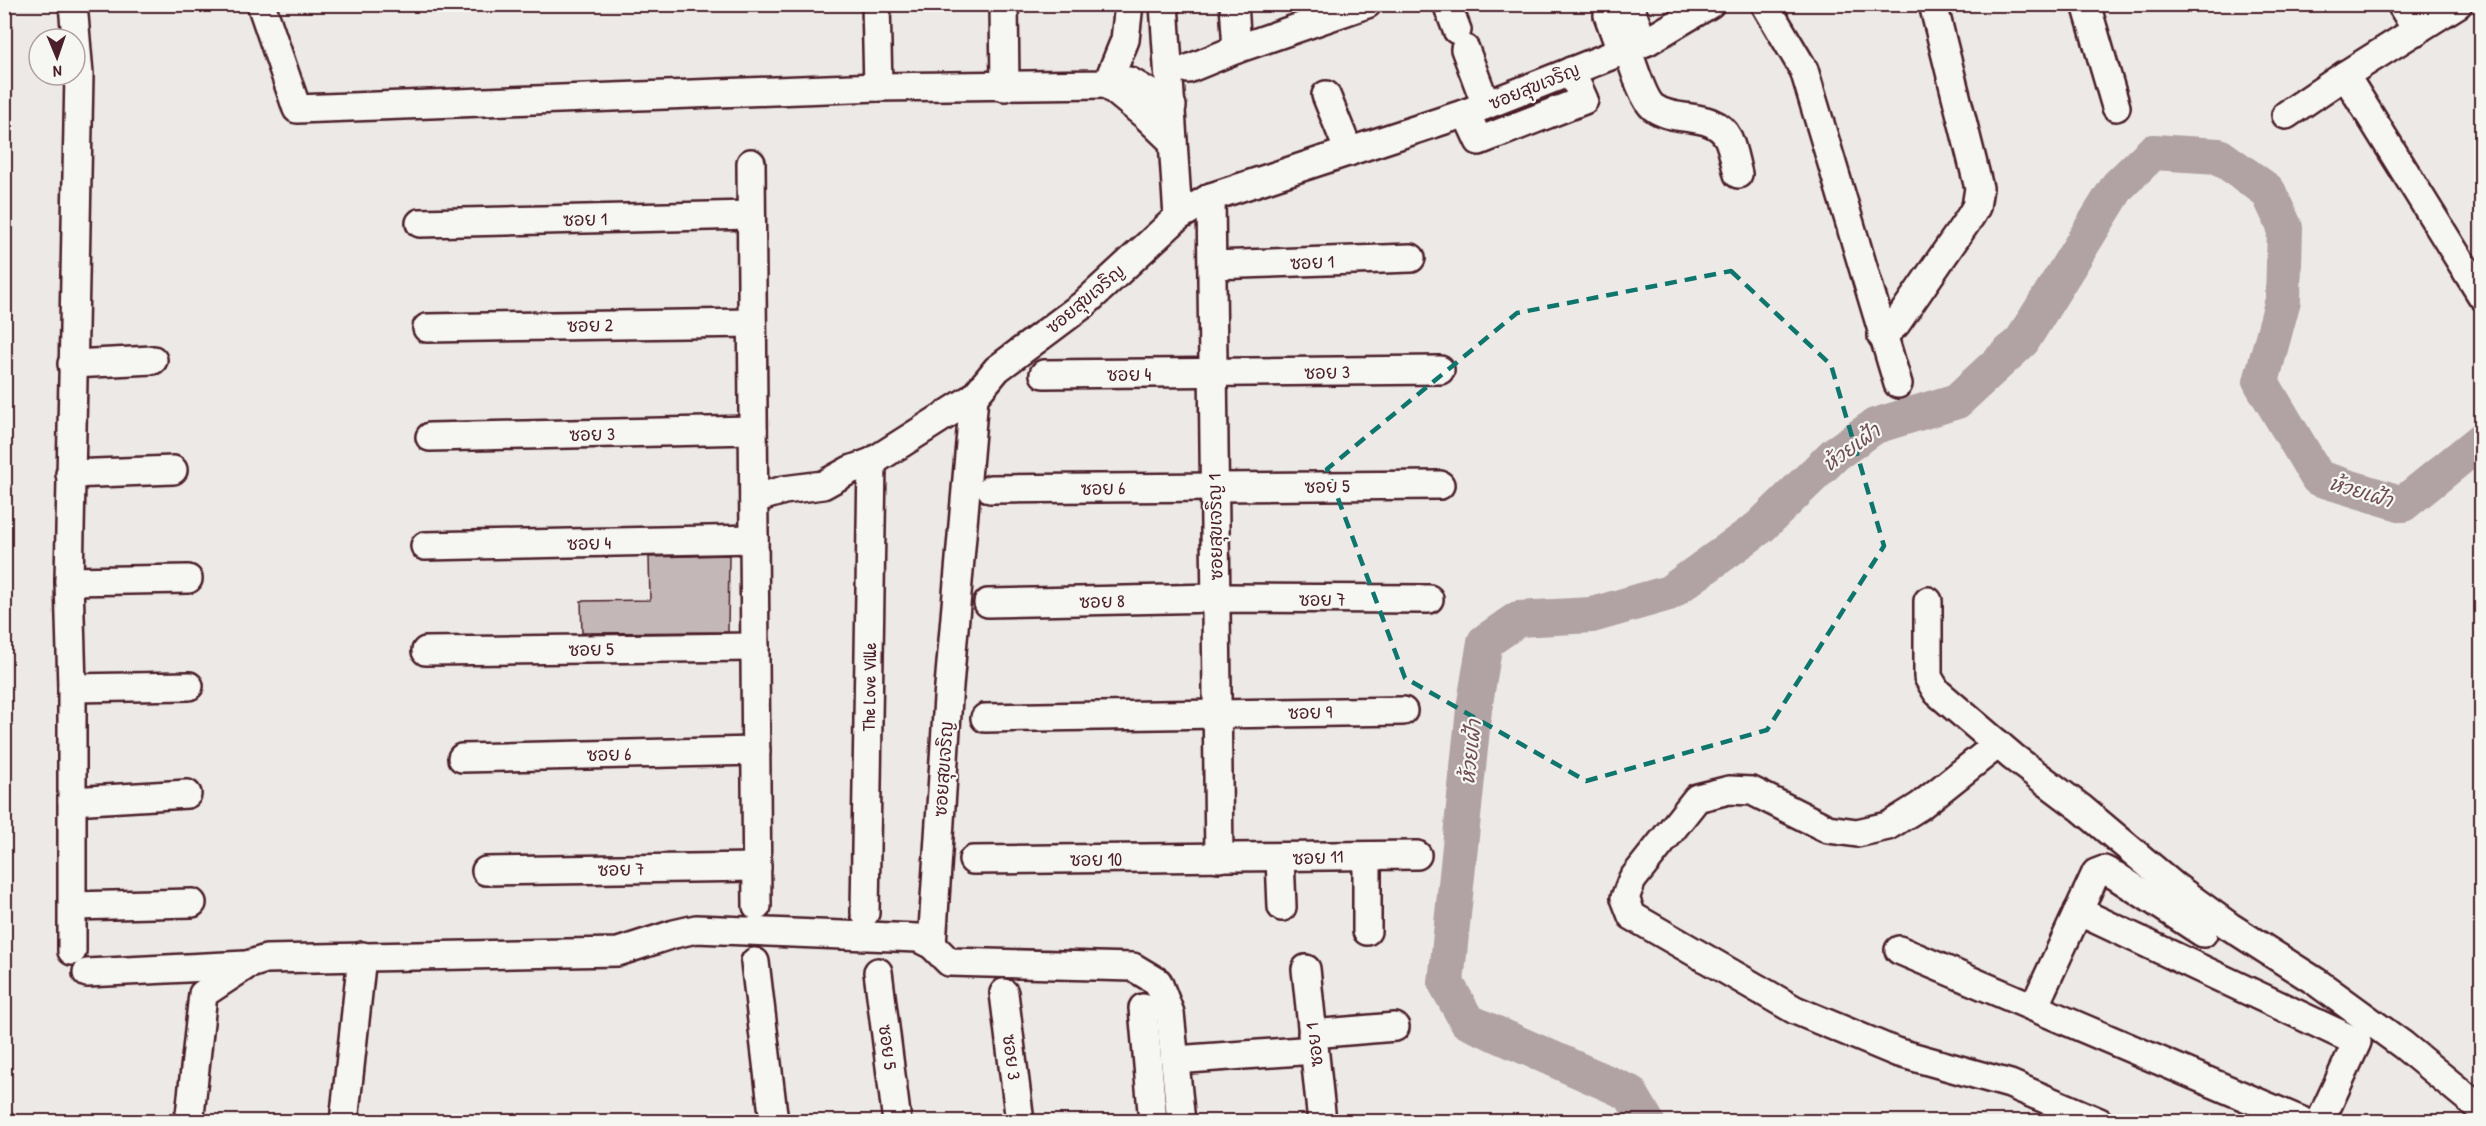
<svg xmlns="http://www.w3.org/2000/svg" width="2486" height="1126" font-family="'Patrick Hand','Playpen Sans Thai',sans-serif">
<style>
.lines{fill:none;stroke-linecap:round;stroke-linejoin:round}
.river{stroke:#b1a2a3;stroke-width:36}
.building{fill:#c4b7b7;stroke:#4a1f2b;stroke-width:1.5}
.minor-casing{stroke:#4a1f2b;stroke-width:32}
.minor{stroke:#f6f6f2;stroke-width:27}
.marked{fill:none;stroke:#0f766e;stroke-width:4.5;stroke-dasharray:12 8;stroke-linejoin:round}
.labels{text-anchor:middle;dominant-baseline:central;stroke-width:4.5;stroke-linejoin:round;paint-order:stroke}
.street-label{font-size:18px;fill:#4a1f2b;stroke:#f6f6f2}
.water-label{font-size:20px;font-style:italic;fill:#6e4d55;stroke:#f6f6f2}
</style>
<rect width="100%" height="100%" fill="#ece9e6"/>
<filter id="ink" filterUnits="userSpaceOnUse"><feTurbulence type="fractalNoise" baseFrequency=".0167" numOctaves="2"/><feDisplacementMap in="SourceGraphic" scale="12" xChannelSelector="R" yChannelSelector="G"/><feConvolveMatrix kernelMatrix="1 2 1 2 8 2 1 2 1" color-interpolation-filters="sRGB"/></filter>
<g filter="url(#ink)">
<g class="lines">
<!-- river -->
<path class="river" d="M1647 1122 1630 1093 1467 1021 1446 983 1474 709 1485 642 1518 619 1592 615 1669 593 1760 527 1835 454 1875 426 1957 401 2022 341 2118 186 2153 152 2219 156 2268 191 2285 228 2283 300 2261 382 2318 478 2403 504 2482 440"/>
</g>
<!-- building -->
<path class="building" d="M729 555 728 632 582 633 581 601 650 600 649 557Z"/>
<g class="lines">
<!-- minor casing -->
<g class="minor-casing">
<g id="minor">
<path d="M261 4 297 109 878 87 1107 84 1125 40 1129 4"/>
<path d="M876 4 878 87"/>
<path d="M1004 4 1005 87"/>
<path d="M1164 4 1178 217"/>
<path d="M1234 4 1237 49"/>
<path d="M1447 4 1457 30"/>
<path d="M1614 4 1608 15 1621 51"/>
<path d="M1626 4 1630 7 1643 42"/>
<path d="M1765 4 1804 70 1898 384"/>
<path d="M2086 4 2116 107"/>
<path d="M2401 4 2417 31"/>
<path d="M2458 4 2345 75 2482 296"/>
<path d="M1627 48C1632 62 1643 99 1653 107 1675 124 1713 110 1728 138 1733 149 1735 163 1738 174"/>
<path d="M1465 49 1486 105"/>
<path d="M1188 69 1237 49 1367 4"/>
<path d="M1107 84 1147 117 1173 142"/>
<path d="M1107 84 1129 81 1172 106"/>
<path d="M1326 95 1349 152"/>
<path d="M1466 113 1479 141 1584 100 1571 71"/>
<path d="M2286 115 2345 75"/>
<path d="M751 163 757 906"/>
<path d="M1211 197 1219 858"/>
<path d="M420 223 751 215"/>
<path d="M1212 265 1411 258"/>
<path d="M427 328 752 323"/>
<path d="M1882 336 1896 324 1970 217 1976 207 1979 188 1933 4"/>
<path d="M72 364 153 360"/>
<path d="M1044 374 1440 370"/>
<path d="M430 437 753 430"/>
<path d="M70 474 173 470"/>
<path d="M991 489 1440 485"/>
<path d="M754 499 784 490 823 485 850 470 872 462 974 397"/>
<path d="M425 546 754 539"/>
<path d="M69 581 188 579"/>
<path d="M1928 601V677L1937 692 2013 757 2081 808 2174 886 2229 926 2315 981 2403 1045 2482 1110"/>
<path d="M988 603 1216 598 1429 599"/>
<path d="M426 651 755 647"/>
<path d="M72 688 189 686"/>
<path d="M985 718 1403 711"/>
<path d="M1998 744 1920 806 1888 826 1857 833 1828 829 1752 791 1729 790 1697 798 1632 880 1625 898 1632 916 1795 1010 1896 1052 2010 1084 2099 1122"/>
<path d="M462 758 756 751"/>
<path d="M72 801 187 794"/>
<path d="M1367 856V931"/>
<path d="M1280 858 1282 907"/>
<path d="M973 860 1417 855"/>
<path d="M486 871 757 867"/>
<path d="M73 906 192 903"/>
<path d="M2078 911 2357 1042 2320 1122"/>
<path id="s1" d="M865 913 872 462"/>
<path d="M932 945 948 698 974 397 997 369 1084 304 1178 217 1211 197 1466 113 1648 41 1710 4"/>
<path d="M1899 950 2304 1122"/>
<path d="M72 951V688L69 581 79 74 73 4"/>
<path d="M755 962 774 1122"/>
<path d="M1306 969 1322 1122"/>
<path d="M878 972 897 1122"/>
<path d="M87 973 246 965"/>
<path d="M1004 993 1020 1122"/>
<path d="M2034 1007 2096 873 2104 870 2116 876 2203 933"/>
<path d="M1143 1008 1153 1122"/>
<path d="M1312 1034 1395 1027"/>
<path d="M1175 1060 1314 1050"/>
<path d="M186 1122 190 1115 203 994 247 965 266 959 618 952 674 934 696 929 918 938 932 945 949 962 1133 967 1158 982 1170 1013 1181 1122"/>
<path d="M344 1122 362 956"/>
</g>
</g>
<!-- minor -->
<use href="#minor" class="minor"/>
</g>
</g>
<!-- marked area -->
<path class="marked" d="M1731 271 1831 365 1884 546 1767 730 1586 781 1405 678 1327 469 1517 313Z"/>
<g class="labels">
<!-- street labels -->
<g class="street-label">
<text transform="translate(1534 86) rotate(-22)">ซอยสุขเจริญ</text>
<text transform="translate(585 219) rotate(-1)">ซอย 1</text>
<text transform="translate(1312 262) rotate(-2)">ซอย 1</text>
<text transform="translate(1085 299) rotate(-40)">ซอยสุขเจริญ</text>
<text transform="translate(590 325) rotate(-1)">ซอย 2</text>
<text transform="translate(1327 372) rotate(-1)">ซอย 3</text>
<text x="1129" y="374">ซอย 4</text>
<text transform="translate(592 434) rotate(-1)">ซอย 3</text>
<text transform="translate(1327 486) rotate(-1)">ซอย 5</text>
<text transform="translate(1103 488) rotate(-1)">ซอย 6</text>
<text transform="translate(1215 527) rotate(-91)">ซอยสุขเจริญ 1</text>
<text transform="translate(589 543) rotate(-1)">ซอย 4</text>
<text x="1322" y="599">ซอย 7</text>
<text transform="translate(1102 601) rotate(-1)">ซอย 8</text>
<text transform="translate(591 649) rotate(-1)">ซอย 5</text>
<text stroke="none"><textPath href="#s1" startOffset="226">The Love Ville</textPath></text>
<text transform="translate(1310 712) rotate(-1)">ซอย 9</text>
<text transform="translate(609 754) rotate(-1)">ซอย 6</text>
<text transform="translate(943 769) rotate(-86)">ซอยสุขเจริญ</text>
<text transform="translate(1318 857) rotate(-2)">ซอย 11</text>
<text x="1096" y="859">ซอย 10</text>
<text transform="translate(621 869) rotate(-1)">ซอย 7</text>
<text transform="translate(1314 1045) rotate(-96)">ซอย 1</text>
<text transform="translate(888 1047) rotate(83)">ซอย 5</text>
<text transform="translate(1012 1057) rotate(83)">ซอย 3</text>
</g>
<!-- water labels -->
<g class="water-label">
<text transform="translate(1851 447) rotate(-36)">ห้วยเฝ้า</text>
<text transform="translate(2361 491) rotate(17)">ห้วยเฝ้า</text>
<text transform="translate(1470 752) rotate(-84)">ห้วยเฝ้า</text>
</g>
</g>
<!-- margin -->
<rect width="2486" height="1126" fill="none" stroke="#f6f6f2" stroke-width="24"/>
<rect x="12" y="12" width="2462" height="1102" fill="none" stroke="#4a1f2b" stroke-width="2" filter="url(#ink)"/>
<!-- north arrow -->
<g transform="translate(57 57) rotate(178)"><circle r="28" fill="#f6f6f2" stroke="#b1a0a2" stroke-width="1.5"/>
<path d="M0-4.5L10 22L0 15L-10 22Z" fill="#4a1f2b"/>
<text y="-9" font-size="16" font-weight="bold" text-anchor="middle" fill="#4a1f2b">N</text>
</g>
</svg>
